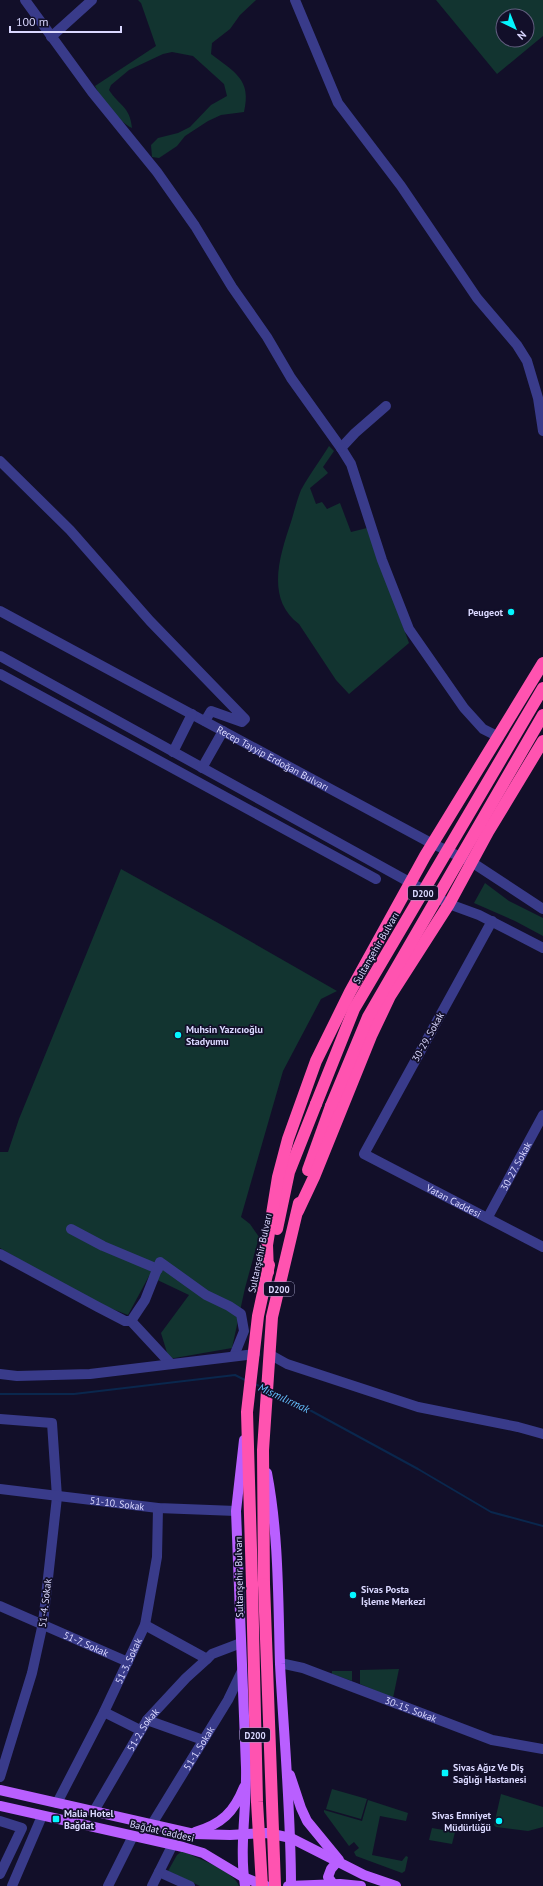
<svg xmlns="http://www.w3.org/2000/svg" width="543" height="1886" font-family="'PT Sans',sans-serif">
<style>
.green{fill:#123430;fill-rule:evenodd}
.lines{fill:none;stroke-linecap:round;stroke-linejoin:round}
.stream{stroke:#0a274d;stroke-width:2}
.minor{stroke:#393b8a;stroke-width:10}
.major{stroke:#b95fff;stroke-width:10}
.highway{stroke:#ff53b0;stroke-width:12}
.highway-bridge{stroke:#ff53b0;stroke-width:12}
.poi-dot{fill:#04f6ff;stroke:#120f29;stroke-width:1.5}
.labels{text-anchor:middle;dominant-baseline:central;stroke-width:3.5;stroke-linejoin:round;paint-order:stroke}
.shield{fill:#120f29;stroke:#9e9cbf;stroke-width:1}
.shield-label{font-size:9px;font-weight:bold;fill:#dad8ff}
.poi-label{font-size:10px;font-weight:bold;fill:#dad8ff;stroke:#120f29;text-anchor:start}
.street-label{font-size:10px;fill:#dad8ff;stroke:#120f29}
.water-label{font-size:11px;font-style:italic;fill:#66c2ff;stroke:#120f29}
</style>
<rect width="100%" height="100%" fill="#120f29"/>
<!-- green -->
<g class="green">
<path d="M138 0H256L240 15 230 29 212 43 211 54C234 72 252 79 244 112L221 115 208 121 185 136 177 146 159 158 152 157 151 145 158 138 178 133 190 127 211 105 227 96 224 84 193 56 172 52 163 54 129 70 111 85 109 90C119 106 130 106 132 128 119 122 101 99 95 86L156 46 141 3Z"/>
<path d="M436 0H543V36L497 74ZM503 16H527V40H503Z"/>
<path d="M329 446 334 451 323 467 328 473 310 488 316 504 322 502 327 509 340 503 351 532 367 528 409 643 349 694 336 680 299 624C265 599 280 555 291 522 294 512 297 500 301 490 309 475 320 461 329 446Z"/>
<path d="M121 869 220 924 337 991 321 999 283 1071 241 1217 250 1224 259 1237 245 1288 232 1348 169 1359 161 1333 189 1295 149 1276 128 1315 89 1300 0 1248V1152H8L19 1119Z"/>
<path d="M485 883 509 901 543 918V936L515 921 474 903Z"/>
<path d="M399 1669 393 1698 360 1684V1670Z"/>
<path d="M332 1671H352V1681L332 1674Z"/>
<path d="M332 1789 367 1799 361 1819 326 1809Z"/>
<path d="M501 1794 543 1807V1827L528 1831 496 1827 494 1825Z"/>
<path d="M368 1800 408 1813 406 1821 380 1816 372 1855 402 1861 406 1856 408 1857 405 1871 402 1873 356 1856 354 1852 359 1848 354 1842 349 1846 324 1812V1810L362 1821Z"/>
<path d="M432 1828 455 1832 452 1844 429 1840Z"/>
<path d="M181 1852H184C198 1858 235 1872 239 1886H200L168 1871 177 1855Z"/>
</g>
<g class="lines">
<!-- stream -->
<g class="stream">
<path d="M255 1384 263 1388"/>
<path d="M271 1392 306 1408 418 1469 491 1512 543 1526"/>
<path d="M0 1394H74L235 1375 247 1381"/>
</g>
<!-- minor -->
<g class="minor">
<path d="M25 0 92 92 157 172 195 226 232 287 267 337 291 378 341 448 351 464 382 560 409 629 464 708 483 729 499 737"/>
<path d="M295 0 338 103 401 186 477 298 517 345 527 361 538 398 543 431"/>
<path d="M51 37 92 0"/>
<path d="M341 448 355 433 386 406"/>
<path d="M0 461 70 530 150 621 245 719 242 722 211 711 205 721"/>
<path id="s1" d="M0 611 429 842 473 863 543 909"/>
<path d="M0 656 411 883 449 904 479 915 543 948"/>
<path d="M0 674 376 879"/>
<path d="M173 752 192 714"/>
<path d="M202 768 223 731"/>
<path id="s2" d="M492 921 364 1154 543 1247"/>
<path id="s3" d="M488 1217 543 1115"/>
<path d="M71 1229 103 1246 158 1269"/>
<path d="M0 1254 98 1307 125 1321H131L170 1363"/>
<path d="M131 1321 145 1300 160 1262 206 1295 229 1306 241 1314 244 1331 234 1356"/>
<path d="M269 1354 287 1364 418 1407 518 1427 543 1434"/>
<path d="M0 1374 17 1376 90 1374 255 1354"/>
<path d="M0 1419 52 1423 57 1497 43 1623 32 1673 0 1777"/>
<path id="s4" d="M0 1489 158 1508 236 1511"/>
<path id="s5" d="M0 1606 128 1662"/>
<path d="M145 1625 207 1659 212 1654 241 1643"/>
<path id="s6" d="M280 1663 303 1668 492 1740 543 1749"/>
<path d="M104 1712 140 1730"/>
<path d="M147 1720 203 1740"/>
<path id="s7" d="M57 1803 104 1712 145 1625 157 1557 158 1508"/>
<path id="s8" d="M94 1811 147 1720 186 1678 207 1659"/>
<path d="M0 1821 22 1828 0 1874"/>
<path id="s9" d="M152 1824 228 1700 242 1671"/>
<path d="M159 1872 190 1886"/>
<path d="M12 1886 42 1816"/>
<path d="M108 1886 133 1836"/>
<path d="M152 1886 173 1844"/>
</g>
<!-- major -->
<g class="major">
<path d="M244 1440 236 1511 246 1767C247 1807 239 1846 245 1886"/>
<path d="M267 1473C279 1536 278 1600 280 1664 284 1738 291 1812 291 1886"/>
<path d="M290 1775 301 1808 307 1821 339 1860"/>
<path d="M0 1790 194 1834 230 1835 266 1833 277 1835 291 1838 364 1875 396 1886"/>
<path d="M0 1806 183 1847 203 1853 243 1877 266 1886"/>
<path d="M195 1832C222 1824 234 1812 244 1787"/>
<path d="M333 1884 328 1877 331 1869 337 1862"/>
<path d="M288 1886 340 1884 361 1886"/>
</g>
<!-- highway -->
<g class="highway">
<path d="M308 1170 331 1106"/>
<path d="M298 1211 314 1177 371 1036 390 996 449 904 488 832 543 741"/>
<path d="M277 1229 289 1172 316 1104"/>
<path d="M268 1272 267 1245 278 1177 288 1139 316 1061 350 992 425 856 543 663"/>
<path d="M252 1584 247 1412 258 1316 269 1265"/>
<path d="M264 1584 263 1450 272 1317 299 1203"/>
</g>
<!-- highway-bridge -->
<g class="highway-bridge">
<path d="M316 1104 354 1009 543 688"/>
<path d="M331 1106 368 1017 543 715"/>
<path d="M252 1584 257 1802 262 1886"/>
<path d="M264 1584 275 1886"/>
</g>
</g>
<!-- markers -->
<g class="poi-dot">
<circle cx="511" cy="612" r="4"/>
<circle cx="178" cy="1035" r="4"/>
<circle cx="353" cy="1595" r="4"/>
<rect x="441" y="1769" width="8" height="8" rx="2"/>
<rect x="52" y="1815" width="8" height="8" rx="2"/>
<circle cx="499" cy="1821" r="4"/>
</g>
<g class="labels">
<!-- shield labels -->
<g class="shield">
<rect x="408" y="886" width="30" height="14" rx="3"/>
<rect x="264" y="1282" width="30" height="14" rx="3"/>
<rect x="240" y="1728" width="30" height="14" rx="3"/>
</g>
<g class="shield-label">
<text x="423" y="893">D200</text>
<text x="279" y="1289">D200</text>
<text x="255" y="1735">D200</text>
</g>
<!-- poi labels -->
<g class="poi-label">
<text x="503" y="612" text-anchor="end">Peugeot</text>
<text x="186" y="1029">Muhsin Yazıcıoğlu<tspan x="186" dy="12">Stadyumu</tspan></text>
<text x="361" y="1589">Sivas Posta<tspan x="361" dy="12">İşleme Merkezi</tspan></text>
<text x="453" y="1767">Sivas Ağız Ve Diş<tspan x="453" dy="12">Sağlığı Hastanesi</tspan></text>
<text x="64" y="1813">Malia Hotel<tspan x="64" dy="12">Bağdat</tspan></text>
<text x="491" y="1815" text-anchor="end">Sivas Emniyet<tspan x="491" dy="12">Müdürlüğü</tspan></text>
</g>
<!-- street labels -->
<g class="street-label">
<text stroke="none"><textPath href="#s1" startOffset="310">Recep Tayyip Erdoğan Bulvarı</textPath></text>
<text transform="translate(376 948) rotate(-60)">Sultanşehir Bulvarı</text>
<text transform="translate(428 1037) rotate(-61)">30-29. Sokak</text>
<text stroke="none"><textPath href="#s3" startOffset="58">30-27. Sokak</textPath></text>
<text stroke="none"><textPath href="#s2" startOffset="367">Vatan Caddesi</textPath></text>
<text transform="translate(260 1253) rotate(-78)">Sultanşehir Bulvarı</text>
<text stroke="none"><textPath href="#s4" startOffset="118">51-10. Sokak</textPath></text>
<text transform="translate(239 1577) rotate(-91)">Sultanşehir Bulvarı</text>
<text transform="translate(45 1603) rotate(-83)">51-4. Sokak</text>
<text stroke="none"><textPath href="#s5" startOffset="94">51-7. Sokak</textPath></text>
<text stroke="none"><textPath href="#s7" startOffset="159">51-3. Sokak</textPath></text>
<text stroke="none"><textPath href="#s6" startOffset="139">30-15. Sokak</textPath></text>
<text stroke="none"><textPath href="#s8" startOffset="95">51-2. Sokak</textPath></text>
<text stroke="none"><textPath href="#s9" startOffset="89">51-1. Sokak</textPath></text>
<text transform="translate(162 1831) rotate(13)">Bağdat Caddesi</text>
</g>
<!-- water labels -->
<g class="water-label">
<text transform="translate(284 1398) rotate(25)">Mısmılırmak</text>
</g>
</g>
<!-- north arrow -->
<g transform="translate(515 28) rotate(137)"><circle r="19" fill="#120f29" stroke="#625f7f"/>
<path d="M0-3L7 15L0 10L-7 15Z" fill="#04f6ff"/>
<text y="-6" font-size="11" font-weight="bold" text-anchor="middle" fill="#dad8ff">N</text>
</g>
<!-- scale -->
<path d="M10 26v6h111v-6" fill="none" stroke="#dad8ff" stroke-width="2"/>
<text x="16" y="26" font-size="12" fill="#dad8ff" stroke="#120f29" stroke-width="3" paint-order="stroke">100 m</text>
</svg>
